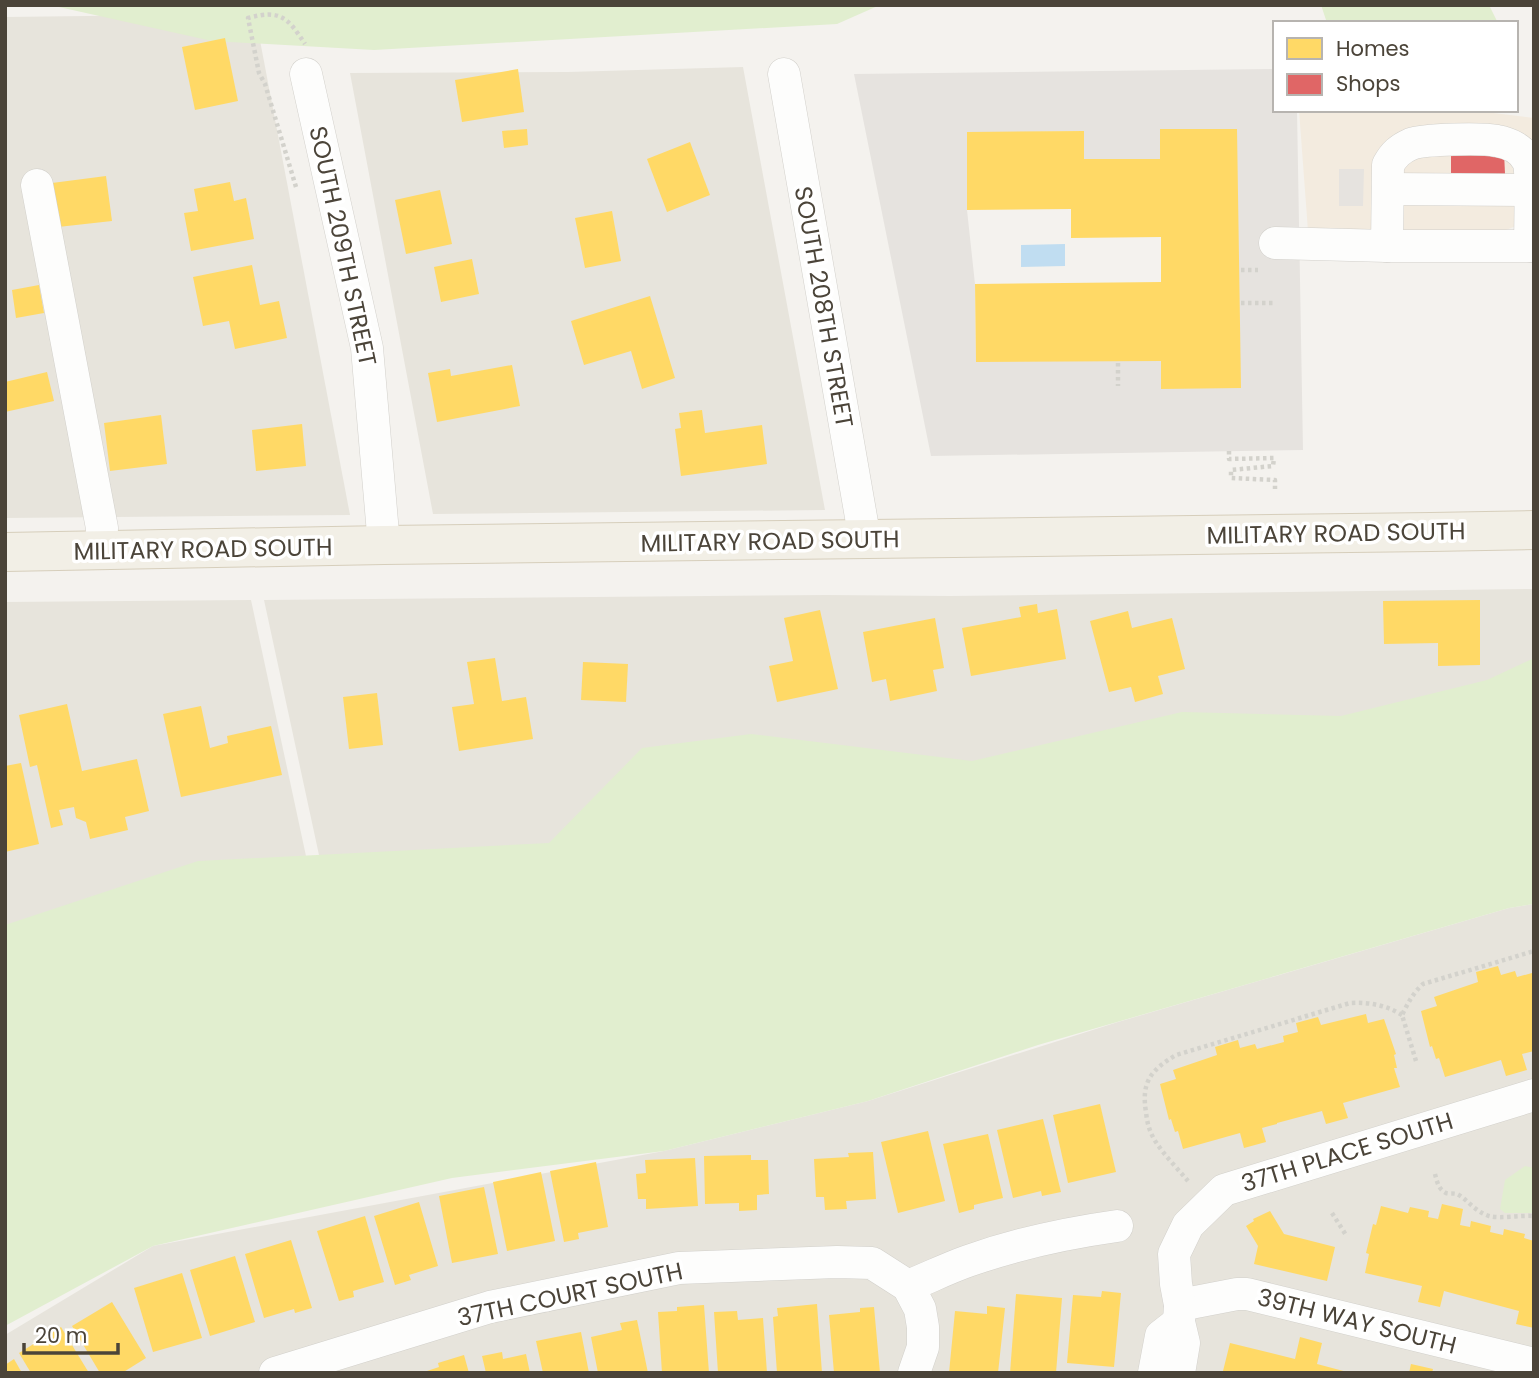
<svg xmlns="http://www.w3.org/2000/svg" width="1539" height="1378" font-family="Poppins,sans-serif">
<style>
.residential{fill:#e7e4dc}
.commercial{fill:#f3ebdf}
.green{fill:#e1eecf}
.parking{fill:#e6e3df;fill-rule:evenodd}
.water{fill:#c0ddf1}
.homes{fill:#ffd966}
.shops{fill:#e06666}
.lines{fill:none;stroke-linecap:round;stroke-linejoin:round}
.minor-casing{stroke:#d2d0cb;stroke-width:33}
.major-casing{stroke:#d6cebb;stroke-width:40}
.path{stroke:#d3d2cc;stroke-width:4.5;stroke-dasharray:3.5 3.5;stroke-linecap:butt}
.minor{stroke:#fdfdfc;stroke-width:32}
.major{stroke:#f2efe6;stroke-width:38}
.labels{text-anchor:middle;dominant-baseline:central;stroke-width:7;stroke-linejoin:round;paint-order:stroke}
.street-label{font-size:24px;fill:#4b4439;stroke:#fff}
</style>
<rect width="100%" height="100%" fill="#f4f2ee"/>
<!-- residential -->
<g class="residential">
<path d="M255 14 350 515 5 518V17Z"/>
<path d="M743 67 825 510 433 514 350 73 568 72Z"/>
<path d="M1534 589V887L377 1124 264 600 826 595 950 596Z"/>
<path d="M251 600 364 1126 5 1197V602Z"/>
<path d="M1534 904V1373H5V1335L153 1246 664 1151 868 1101 1118 1022 1509 908Z"/>
</g>
<!-- commercial -->
<path class="commercial" d="M1299 110H1469L1534 118V224L1526 222 1506 230 1308 231Z"/>
<!-- green -->
<g class="green">
<path d="M50 5H880L837 24 374 50 212 41Z"/>
<path d="M1321 5H1489L1498 23H1327Z"/>
<path d="M1534 658V904L1509 908 1038 1045 868 1101 664 1151 452 1178 153 1246 5 1326V925L198 861 549 843 642 748 751 734 972 761 1182 712 1341 716 1487 680Z"/>
<path d="M1525 1166 1534 1168V1213H1505L1500 1209 1505 1180Z"/>
</g>
<!-- parking -->
<g class="parking">
<path d="M1275 69V110H1297L1303 450 931 456 854 74ZM1160 130 1241 388 1161 361H976L975 284 967 210V133L1083 131 1084 159H1160Z"/>
<path d="M1339 169H1364L1363 206H1339Z"/>
</g>
<!-- water -->
<path class="water" d="M1065 244V266L1021 267V245Z"/>
<!-- homes -->
<g class="homes">
<path d="M225 38 238 101 195 110 182 47Z"/>
<path d="M518 69 524 112 462 122 455 80Z"/>
<path d="M527 129 528 145 504 148 502 131Z"/>
<path d="M1160 129H1237L1241 388 1161 389V361L976 362 975 284 1161 282V237L1071 238V209L967 210V132L1084 131V159H1160Z"/>
<path d="M690 142 710 195 667 212 647 159Z"/>
<path d="M106 176 112 221 58 227 52 183Z"/>
<path d="M230 182 234 201 246 198 254 239 191 251 184 213 198 211 194 189Z"/>
<path d="M440 190 452 244 406 254 395 200Z"/>
<path d="M612 211 621 261 585 268 575 218Z"/>
<path d="M472 259 479 294 441 302 434 267Z"/>
<path d="M252 265 260 305 279 301 287 338 235 349 229 321 203 326 193 277Z"/>
<path d="M39 285 44 313 16 318 12 290Z"/>
<path d="M650 296 675 378 642 389 631 351 584 365 571 321Z"/>
<path d="M512 365 520 406 437 422 428 373 450 369 451 376Z"/>
<path d="M47 372 54 401 5 412V382Z"/>
<path d="M702 410 705 433 762 425 767 464 681 476 675 429 681 428 679 413Z"/>
<path d="M161 415 167 464 110 471 104 423Z"/>
<path d="M302 424 306 466 256 471 252 430Z"/>
<path d="M1480 600V665L1438 666V643L1384 644 1383 601Z"/>
<path d="M1037 604 1038 613 1057 609 1066 659 971 676 962 628 1021 617 1019 607Z"/>
<path d="M820 610 838 689 777 702 769 666 793 661 784 618Z"/>
<path d="M1128 611 1132 628 1172 618 1185 669 1158 676 1163 694 1135 702 1131 687 1109 692 1090 621Z"/>
<path d="M935 618 944 668 933 670 937 691 890 701 886 679 872 682 863 632Z"/>
<path d="M495 658 502 701 526 697 533 739 459 751 452 707 474 704 467 662Z"/>
<path d="M583 662 628 664 626 702 581 700Z"/>
<path d="M377 693 383 745 349 749 343 697Z"/>
<path d="M67 704 82 771 137 759 149 811 125 817 128 830 90 839 86 822 76 818 74 807 59 810 63 825 51 828 37 765 30 767 19 715Z"/>
<path d="M201 706 210 748 228 743 227 736 271 726 282 775 181 797 163 714Z"/>
<path d="M21 763 39 844 5 852V766Z"/>
<path d="M1498 966 1501 975 1515 971 1517 977 1532 973 1534 978V1051L1522 1054 1527 1070 1506 1076 1501 1060 1445 1077 1439 1058 1436 1059 1432 1046 1430 1047 1421 1011 1437 1006 1434 997 1478 982 1476 972Z"/>
<path d="M1366 1014 1368 1023 1384 1019 1396 1054 1394 1055 1397 1068H1394L1400 1087 1343 1103 1348 1118 1326 1124 1322 1111 1277 1123V1124L1262 1128 1266 1142 1244 1148 1240 1133 1183 1149 1178 1131 1175 1132 1171 1119 1169 1120 1160 1084 1176 1079 1173 1070 1217 1055 1215 1047 1238 1040 1240 1048 1255 1044 1257 1049 1284 1042 1283 1036 1298 1032 1296 1023 1318 1017 1321 1025Z"/>
<path d="M1100 1104 1116 1172 1068 1183 1053 1115Z"/>
<path d="M1043 1119 1061 1192 1042 1196 1041 1191 1013 1198 997 1130Z"/>
<path d="M928 1131 945 1201 898 1213 881 1142Z"/>
<path d="M988 1134 1003 1198 974 1205V1209L959 1213 943 1144Z"/>
<path d="M873 1152 876 1199 846 1201 847 1209 825 1210 824 1197H816L814 1159 849 1157 848 1153Z"/>
<path d="M751 1155V1160H768L769 1194 757 1195V1210L739 1211V1203L705 1204 704 1156Z"/>
<path d="M695 1158 698 1206 646 1209V1199H638L636 1174 646 1173 645 1160Z"/>
<path d="M596 1162 608 1227 578 1233 579 1239 564 1242 550 1171Z"/>
<path d="M541 1172 555 1241 507 1251 493 1182Z"/>
<path d="M484 1187 498 1254 452 1263 439 1196Z"/>
<path d="M419 1202 438 1266 409 1275 411 1280 395 1285 374 1216Z"/>
<path d="M1442 1204 1463 1209 1460 1225 1470 1227 1471 1221 1491 1226 1490 1232 1503 1235 1504 1229 1525 1234 1524 1238 1534 1241V1328L1516 1324 1519 1311 1444 1291 1440 1307 1418 1302 1422 1286 1365 1273 1369 1254 1366 1253 1373 1224 1376 1225 1381 1206 1408 1213 1410 1207 1429 1211 1428 1217 1438 1219Z"/>
<path d="M1270 1211 1284 1234 1335 1247 1327 1281 1254 1264 1258 1246 1246 1226 1254 1221 1253 1219Z"/>
<path d="M365 1216 384 1282 353 1291 354 1297 339 1301 317 1231Z"/>
<path d="M291 1240 312 1308 295 1313 294 1309 264 1318 245 1254Z"/>
<path d="M235 1256 255 1322 210 1336 190 1270Z"/>
<path d="M182 1273 202 1338 153 1352 134 1288Z"/>
<path d="M1102 1291 1121 1293 1114 1367 1067 1363 1073 1295 1101 1297Z"/>
<path d="M1016 1294 1062 1298 1056 1373H1010Z"/>
<path d="M112 1302 146 1358 122 1373H100L72 1326Z"/>
<path d="M817 1304 822 1373H777L773 1317 778 1316 777 1308Z"/>
<path d="M704 1305 709 1373H662L658 1312 677 1311V1307Z"/>
<path d="M987 1306 1005 1308 998 1373H949L955 1311 987 1314Z"/>
<path d="M874 1307 880 1373H834L829 1315 860 1312V1308Z"/>
<path d="M737 1311 738 1320 763 1318 767 1373H718L714 1312Z"/>
<path d="M637 1320 648 1373H598L591 1337 622 1330 620 1323Z"/>
<path d="M61 1327 89 1373H31L19 1353Z"/>
<path d="M581 1332 589 1373H543L536 1341Z"/>
<path d="M1300 1337 1322 1343 1317 1364 1351 1373H1228L1223 1371 1230 1343 1295 1359Z"/>
<path d="M502 1352 503 1359 526 1354 530 1373H486L482 1356Z"/>
<path d="M464 1355 469 1373H428L427 1371 439 1367 438 1363Z"/>
<path d="M14 1359 22 1373H5V1365Z"/>
<path d="M1411 1364 1433 1369 1432 1373H1409Z"/>
</g>
<!-- shops -->
<path class="shops" d="M1504 152 1505 174 1451 175V154Z"/>
<g class="lines">
<!-- minor casing -->
<g class="minor-casing">
<g id="minor">
<path d="M306 74 367 348 384 545"/>
<path d="M784 74 865 540"/>
<path d="M37 185 102 528 101 550"/>
<path d="M1388 189 1530 190"/>
<path d="M1275 243 1387 246H1534"/>
<path d="M1387 246 1388 165C1394 154 1400 149 1411 144 1424 139 1483 138 1497 141 1509 143 1522 149 1528 161 1532 170 1530 231 1530 246"/>
<path d="M908 1286C928 1278 948 1268 968 1261 1016 1244 1067 1233 1117 1226"/>
<path d="M1180 1305 1237 1294H1247L1534 1364"/>
<path d="M275 1373 490 1307 679 1268 837 1262 872 1263 908 1286 920 1309 923 1327V1347L914 1373"/>
<path d="M1154 1373 1161 1336 1179 1322"/>
<path d="M1179 1373 1184 1343 1179 1322 1180 1305 1176 1284 1174 1254 1188 1225 1224 1190 1534 1095"/>
</g>
</g>
<!-- major casing -->
<g class="major-casing">
<path id="major" d="M5 552 384 545 1431 532 1534 530"/>
</g>
<!-- path -->
<g class="path">
<path d="M296 187 265 84 259 73 248 18C281 9 288 18 305 44"/>
<path d="M1241 270H1258"/>
<path d="M1241 303H1276"/>
<path d="M1118 363V386"/>
<path d="M1229 451V459L1274 458 1273 466 1231 470V478L1275 480V489"/>
<path d="M1416 1061 1402 1015C1408 1003 1413 993 1423 984L1534 951"/>
<path d="M1435 1174C1437 1181 1438 1189 1446 1193 1449 1194 1453 1193 1457 1194 1467 1199 1474 1211 1489 1216 1500 1219 1520 1215 1534 1216"/>
<path d="M1188 1181C1177 1168 1163 1154 1154 1139 1149 1130 1147 1122 1146 1112 1141 1082 1151 1070 1176 1055L1350 1003C1369 1002 1386 1005 1402 1015"/>
<path d="M1332 1213 1346 1235"/>
</g>
<!-- minor -->
<use href="#minor" class="minor"/>
<!-- major -->
<use href="#major" class="major"/>
</g>
<g class="labels">
<!-- street labels -->
<g class="street-label">
<text transform="translate(343 246) rotate(78)">SOUTH 209TH STREET</text>
<text transform="translate(824 307) rotate(80)">SOUTH 208TH STREET</text>
<text transform="translate(1336 533) rotate(-1)">MILITARY ROAD SOUTH</text>
<text transform="translate(770 541) rotate(-1)">MILITARY ROAD SOUTH</text>
<text transform="translate(203 549) rotate(-1)">MILITARY ROAD SOUTH</text>
<text transform="translate(1347 1152) rotate(-17)">37TH PLACE SOUTH</text>
<text transform="translate(570 1294) rotate(-12)">37TH COURT SOUTH</text>
<text transform="translate(1357 1321) rotate(14)">39TH WAY SOUTH</text>
</g>
</g>
<!-- border -->
<rect width="1539" height="1378" fill="none" stroke="#4b4439" stroke-width="14"/>
<!-- legend -->
<rect x="1273" y="21" width="245" height="91" fill="#ffffff" stroke="#b7b4b0" stroke-width="2"/>
<rect x="1287" y="38" width="35" height="21" fill="#ffd966" stroke="#b7b4b0" stroke-width="2"/>
<text x="1336" y="56" font-size="21" fill="#4b4439">Homes</text>
<rect x="1287" y="74" width="35" height="21" fill="#e06666" stroke="#b7b4b0" stroke-width="2"/>
<text x="1336" y="91" font-size="21" fill="#4b4439">Shops</text>
<!-- scale -->
<path d="M24 1343v10h94v-10" fill="none" stroke="#4b4439" stroke-width="3.5"/>
<text x="35" y="1343" font-size="21" fill="#4b4439" stroke="#ffffff" stroke-width="5" paint-order="stroke">20 m</text>
</svg>
